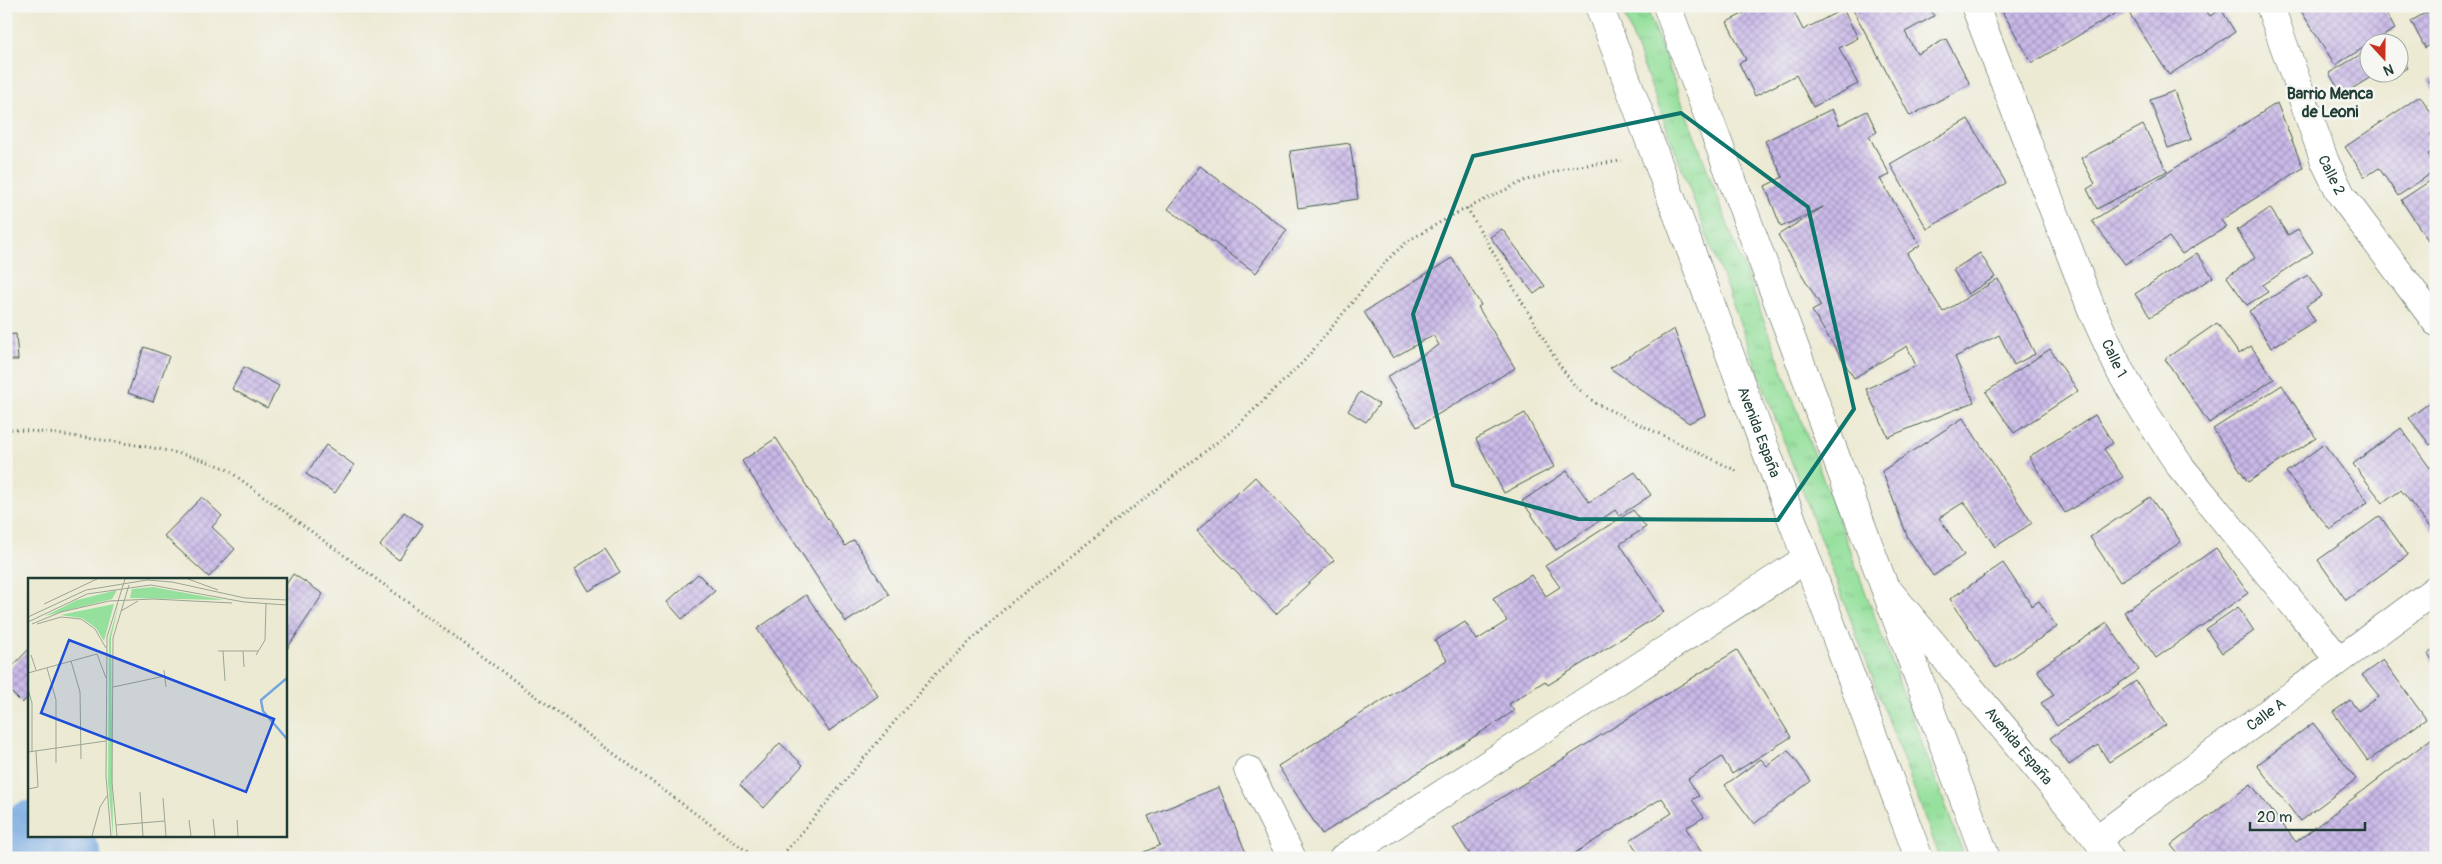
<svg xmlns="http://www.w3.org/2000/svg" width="2442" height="864" font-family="Pangolin,sans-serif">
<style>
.grass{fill:url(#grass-tufts);stroke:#5a8e68}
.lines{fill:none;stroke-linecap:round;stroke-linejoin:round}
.river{stroke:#74a7e0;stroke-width:69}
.building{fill:url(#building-cross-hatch)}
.minor-casing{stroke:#3e574c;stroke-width:29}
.major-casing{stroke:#3e574c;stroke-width:29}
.path{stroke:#3e574c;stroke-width:3;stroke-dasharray:1 4;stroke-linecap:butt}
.minor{stroke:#fff;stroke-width:28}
.major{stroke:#fff;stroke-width:28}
.marked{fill:none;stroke:#0f766e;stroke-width:4;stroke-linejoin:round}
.labels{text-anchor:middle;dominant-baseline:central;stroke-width:5;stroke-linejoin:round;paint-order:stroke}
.street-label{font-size:15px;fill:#1f3d34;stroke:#f6f6f2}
.neighbourhood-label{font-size:16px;font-weight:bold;fill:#1f3d34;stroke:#f6f6f2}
.inset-river{fill:none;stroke:#74a7e0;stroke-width:2.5}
.inset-road{fill:none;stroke:#9ba594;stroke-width:1}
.view{fill:#1d4ed8;fill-opacity:0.15;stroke:#1d4ed8;stroke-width:2.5}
.inset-edge{fill:none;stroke:#1f3d34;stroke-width:2.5}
</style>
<defs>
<pattern id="grass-tufts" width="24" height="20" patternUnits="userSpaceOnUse" patternTransform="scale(1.25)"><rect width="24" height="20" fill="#95e09c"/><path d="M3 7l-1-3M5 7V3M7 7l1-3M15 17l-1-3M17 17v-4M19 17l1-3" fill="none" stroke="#80c187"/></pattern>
<pattern id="building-cross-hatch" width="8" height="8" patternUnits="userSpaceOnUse" patternTransform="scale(1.25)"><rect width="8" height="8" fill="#cab9e9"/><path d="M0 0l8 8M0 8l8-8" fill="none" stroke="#a398be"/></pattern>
</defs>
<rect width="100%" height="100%" fill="#f6f6f2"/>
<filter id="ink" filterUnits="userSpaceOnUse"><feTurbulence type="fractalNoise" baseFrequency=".02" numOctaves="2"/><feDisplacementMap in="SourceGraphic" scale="10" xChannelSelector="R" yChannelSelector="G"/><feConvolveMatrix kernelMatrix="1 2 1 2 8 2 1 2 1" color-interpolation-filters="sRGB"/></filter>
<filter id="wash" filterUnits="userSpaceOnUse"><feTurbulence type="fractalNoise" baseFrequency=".0096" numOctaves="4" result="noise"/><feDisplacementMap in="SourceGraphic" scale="20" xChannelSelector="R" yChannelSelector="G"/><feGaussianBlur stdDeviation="1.12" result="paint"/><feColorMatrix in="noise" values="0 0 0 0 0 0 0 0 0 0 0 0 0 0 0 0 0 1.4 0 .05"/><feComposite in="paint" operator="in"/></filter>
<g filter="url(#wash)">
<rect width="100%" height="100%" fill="#edead4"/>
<!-- grass -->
<path class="grass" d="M1621 6H1646L1965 858H1940Z"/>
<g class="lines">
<!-- river -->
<path class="river" d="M31 835 67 858"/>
</g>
<g id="blocks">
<!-- building -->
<g class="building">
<path d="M1758 6H1791L1803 30 1843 9 1858 38 1839 48 1858 84 1813 107 1796 75 1755 96 1739 63 1746 60 1727 22Z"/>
<path d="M1851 6H1929L1934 16 1905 32 1917 54 1946 39 1970 84 1910 116Z"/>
<path d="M1999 6H2128L2032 63Z"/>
<path d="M2140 6H2165L2169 12 2177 6H2203L2210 16 2221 9 2235 32 2169 75 2129 13Z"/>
<path d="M2298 6H2382L2395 29 2335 65Z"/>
<path d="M2436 7V42L2425 48 2411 21Z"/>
<path d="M2370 49V72H2379L2342 95 2329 73Z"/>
<path d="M2400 55 2407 68 2400 72Z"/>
<path d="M2436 77V95L2428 81Z"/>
<path d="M2174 91 2192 139 2168 148 2150 100Z"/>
<path d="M2420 96 2436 120V130L2430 134 2436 142V149L2428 154 2436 165V170L2398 196 2379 168 2365 177 2345 147Z"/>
<path d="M2277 103 2303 168 2221 220 2226 227 2182 254 2169 237 2125 264 2092 221Z"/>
<path d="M1832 109 1839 125 1867 111 1877 132 1869 136 1890 175 1880 179 1920 245 1907 254 1943 312 1998 279 2035 354 2014 365 1999 335 1955 357 1974 402 1888 437 1866 389 1916 366 1907 346 1854 378 1812 311 1821 306 1778 235 1823 207 1781 227 1765 186 1783 177 1765 141Z"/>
<path d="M1968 119 2006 183 1927 229 1890 164Z"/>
<path d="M2143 125 2167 171 2097 209 2087 189 2095 184 2081 158Z"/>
<path d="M1350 143 1358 199 1298 208 1290 151Z"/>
<path d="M1200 166 1287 230 1256 273 1168 209Z"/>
<path d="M2436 177V252L2401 200Z"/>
<path d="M2270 208 2288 235 2298 229 2313 252 2263 285 2268 292 2247 305 2227 277 2255 258 2237 230Z"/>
<path d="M1502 229 1545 286 1534 294 1490 237Z"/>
<path d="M1980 253 1995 277 1968 294 1953 270Z"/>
<path d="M2197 253 2213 277 2150 317 2135 294Z"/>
<path d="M1452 258 1481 305 1478 307 1515 368 1417 427 1387 377 1439 345 1433 335 1393 358 1364 312Z"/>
<path d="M2308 275 2322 296 2306 306 2315 321 2271 348 2249 311Z"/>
<path d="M2217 323 2239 354 2251 346 2274 379 2209 423 2165 359Z"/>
<path d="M1674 329 1705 415 1689 423 1610 368Z"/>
<path d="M16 334 18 360H6V335Z"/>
<path d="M144 347 169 356 153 402 128 393Z"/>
<path d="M2050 349 2078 391 2014 433 1986 392Z"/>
<path d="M244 367 279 386 267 408 232 389Z"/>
<path d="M2282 385 2316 438 2248 482 2213 429Z"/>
<path d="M1360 392 1379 404 1366 422 1348 411Z"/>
<path d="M2436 398V441L2430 445 2409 418Z"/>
<path d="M1525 413 1554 467 1504 493 1476 439Z"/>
<path d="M2095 415 2113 443 2104 449 2123 477 2065 513 2029 457Z"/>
<path d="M1963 418 2032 523 1995 547 1964 502 1939 518 1964 555 1933 576 1908 538 1882 471Z"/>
<path d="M2401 428 2430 468 2436 464V535L2401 490 2383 503 2353 464Z"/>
<path d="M776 438 845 546 854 540 889 595 846 622 742 461Z"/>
<path d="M2324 444 2368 502 2330 530 2286 472Z"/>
<path d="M326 445 354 465 335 493 306 474Z"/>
<path d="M1567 471 1589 502 1635 472 1651 495 1619 516 1615 510 1556 550 1522 501Z"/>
<path d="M1255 477 1334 560 1276 614 1197 531Z"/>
<path d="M202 497 222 516 212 527 235 549 209 577 164 536Z"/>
<path d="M2150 497 2181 542 2120 582 2090 537Z"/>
<path d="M1633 510 1646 527 1620 544 1664 612 1548 685 1545 681 1509 704 1514 711 1322 834 1278 766 1447 660 1435 641 1465 622 1477 640 1507 621 1493 598 1531 575 1546 596 1560 587 1545 566Z"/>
<path d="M404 512 423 525 399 560 380 546Z"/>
<path d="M2380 516 2408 555 2346 600 2318 560Z"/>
<path d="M2216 548 2248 593 2156 658 2124 612Z"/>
<path d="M605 549 620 572 589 591 575 568Z"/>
<path d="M2003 563 2032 606 2039 601 2057 627 1996 668 1950 599Z"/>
<path d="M293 574 323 594 285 652V586Z"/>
<path d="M698 574 715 591 682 619 667 602Z"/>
<path d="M806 595 878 696 829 731 757 629Z"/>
<path d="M2238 607 2254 631 2222 653 2206 629Z"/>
<path d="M2107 623 2139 670 2057 726 2041 703 2054 695 2037 670Z"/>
<path d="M2436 648V665L2428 654Z"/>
<path d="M29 649V696L22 703 6 687V673Z"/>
<path d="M1737 650 1791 737 1732 774 1722 757 1688 779 1699 796 1692 800 1704 817 1686 828 1705 858H1641L1630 840 1672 813 1662 798 1567 858H1472L1453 828Z"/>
<path d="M2383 660 2426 719 2368 761 2333 712 2350 700 2358 711 2379 696 2362 675Z"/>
<path d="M2136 681 2166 725 2109 762 2098 745 2069 765 2050 738Z"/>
<path d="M2313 723 2356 779 2300 821 2257 765Z"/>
<path d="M2436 735V858H2256L2252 853 2245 858H2181L2171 845 2251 784 2296 842Z"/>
<path d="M780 743 803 765 764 808 740 785Z"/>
<path d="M1788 750 1811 781 1754 824 1725 785 1761 759 1767 766Z"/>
<path d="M1219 787 1248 858H1143L1142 853 1160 845 1148 816Z"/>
</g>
</g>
</g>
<g filter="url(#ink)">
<use href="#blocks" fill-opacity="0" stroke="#3e574c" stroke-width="1"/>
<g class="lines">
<!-- minor casing -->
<g class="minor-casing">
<g id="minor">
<path id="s1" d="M1975 6 2092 310 2120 371 2145 413 2180 466 2339 660"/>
<path id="s2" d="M2270 6 2325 162 2342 196 2436 322"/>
<path id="s3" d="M1887 589 2097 839 2109 858"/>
<path d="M1248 770 1292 858"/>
<path id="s4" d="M2097 839 2436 589"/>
<path d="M1343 858 1806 559"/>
</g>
</g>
<!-- major casing -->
<g class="major-casing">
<g id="major">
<path id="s5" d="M1599 6 1919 858"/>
<path d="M1667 6 1986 858"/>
</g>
</g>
<!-- path -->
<g class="path">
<path d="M1467 208 1558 363 1575 386 1595 403 1737 471"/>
<path d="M6 429C36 431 64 435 94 439 139 445 182 451 225 468L756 858"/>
<path d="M780 858 934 675 1011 603 1234 429 1304 361 1386 261 1408 241 1453 215 1524 181 1571 167 1622 161"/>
</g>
<!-- minor -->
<use href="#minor" class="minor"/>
<!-- major -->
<use href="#major" class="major"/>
</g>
</g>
<!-- marked area -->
<path class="marked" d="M1681 113 1808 207 1854 409 1778 520 1578 519 1453 485 1413 314 1473 156Z"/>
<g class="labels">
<!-- street labels -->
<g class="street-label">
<text stroke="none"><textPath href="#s2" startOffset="180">Calle 2</textPath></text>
<text stroke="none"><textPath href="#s1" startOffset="379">Calle 1</textPath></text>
<text stroke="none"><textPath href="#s5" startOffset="455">Avenida España</textPath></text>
<text stroke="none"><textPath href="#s4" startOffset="210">Calle A</textPath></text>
<text stroke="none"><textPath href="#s3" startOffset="205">Avenida España</textPath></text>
</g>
<!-- neighbourhood labels -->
<g class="neighbourhood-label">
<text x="2330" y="94">Barrio Menca<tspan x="2330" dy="18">de Leoni</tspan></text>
</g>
</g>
<!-- overview -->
<g transform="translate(28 578)">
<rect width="259" height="259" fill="#edead4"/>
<path d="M125 9 196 22 102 20 104 11ZM89 12 84 21 17 38 49 22ZM91 25 83 60 85 258 80 204 81 60ZM86 26 76 63 68 50 54 40 32 37Z" fill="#95e09c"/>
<path class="inset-river" d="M259 100 233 122 235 133 259 161"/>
<path class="inset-road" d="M160 1 190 12M16 26 69 1M93 33 110 23M0 39 58 12 119 2 144 4 217 20 259 22M0 44 59 16 123 7 216 24 259 27M4 46 33 34 81 23 125 21 204 25M9 46 33 39 53 41 67 51 78 70M190 73H230M195 73 197 103M215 73 216 89M3 77 8 92M228 77 237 62 238 26M43 83 52 114 53 181M19 90 28 122V185M136 92 138 109M0 95 69 76 78 100M85 109 137 98M0 111 4 125V174M0 174 78 163M0 211 10 209 8 173M112 214 115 258M135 220 138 258M185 241 187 258M161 242 163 258M209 242 210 258M88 247 137 243M64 258 72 229 79 218M83 258 78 198 79 59 97 1M89 258 84 204 85 60 101 7"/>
<path class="view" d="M41 62 246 141 218 214 13 135Z"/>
<rect width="259" height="259" class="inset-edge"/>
</g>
<!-- margin -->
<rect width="2442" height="864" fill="none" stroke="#f6f6f2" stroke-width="25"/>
<!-- north arrow -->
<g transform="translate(2384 58) rotate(159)"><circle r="24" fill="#f6f6f2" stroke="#a0aca6"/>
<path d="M0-4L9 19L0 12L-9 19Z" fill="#c8321e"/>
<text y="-8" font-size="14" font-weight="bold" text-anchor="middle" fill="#1f3d34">N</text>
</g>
<!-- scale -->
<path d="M2250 822v8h115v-8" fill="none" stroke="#1f3d34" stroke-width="2.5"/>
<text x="2257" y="822" font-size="15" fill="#1f3d34" stroke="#f6f6f2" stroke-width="4" paint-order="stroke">20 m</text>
</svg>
